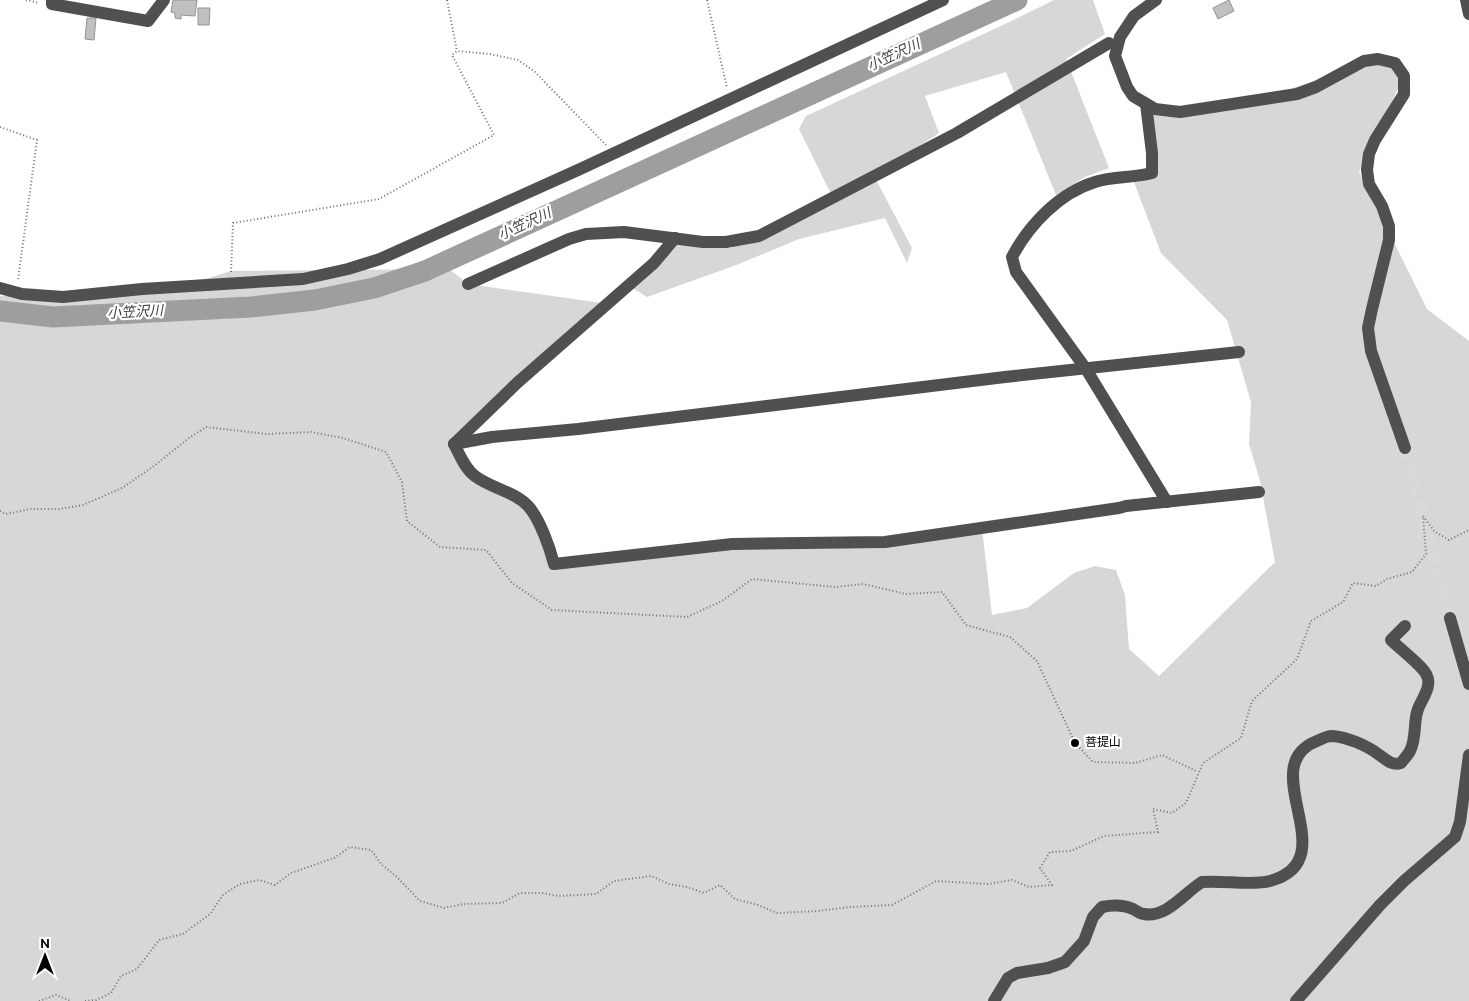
<svg xmlns="http://www.w3.org/2000/svg" width="1469" height="1001" font-family="Overpass,'Noto Sans JP',sans-serif">
<style>
.green{fill:#d7d7d7}
.lines{fill:none;stroke-linecap:round;stroke-linejoin:round}
.river{stroke:#9e9e9e;stroke-width:21}
.building{fill:#c0c0c0;stroke:#949494}
.minor-tunnel{stroke:#d9d9d9;stroke-width:12;stroke-dasharray:12 6;stroke-linecap:butt}
.path{stroke:#727272;stroke-width:2;stroke-dasharray:1 2.5;stroke-linecap:butt}
.minor{stroke:#505050;stroke-width:12}
.poi-dot{fill:#000;stroke:#fff;stroke-width:2}
.labels{text-anchor:middle;dominant-baseline:central;stroke-width:4.5;stroke-linejoin:round;paint-order:stroke}
.poi-label{font-size:12px;fill:#000;stroke:#fff;text-anchor:start}
.water-label{font-size:14px;font-style:italic;fill:#3f3f3f;stroke:#fff}
</style>
<rect width="100%" height="100%" fill="#fff"/>
<!-- green -->
<g class="green">
<path d="M1054 0H1093L1105 34 1066 59 1109 168 1085 177 1056 195 1006 72 925 96 939 133 874 176 912 248 907 263 885 218 799 239 739 264 647 297 628 285 672 242 731 248 833 198 799 129 806 116 1003 25Z"/>
<path d="M1378 59 1404 76 1359 172 1427 309 1469 341V1001H0V296H51L205 279 231 271 449 269 468 284 602 303 455 444 474 475 529 507 554 564 732 544 885 542 982 528 992 615 1027 608 1074 573 1095 566 1116 570 1125 595 1129 649 1159 676 1275 562 1260 481 1249 444 1251 402 1227 320 1161 253 1132 177 1152 173 1147 109 1258 100Z"/>
</g>
<g class="lines">
<!-- river -->
<path class="river" d="M0 311 53 317 251 307 315 300 374 288 425 271 1017 0"/>
</g>
<!-- building -->
<g class="building">
<path d="M173 0H197L195 16 181 15V19L175 18V13L171 12Z"/>
<path d="M1229 0 1234 11 1218 19 1213 8Z"/>
<path d="M198 8H210L209 25H198Z"/>
<path d="M87 18H96L94 40 85 39Z"/>
</g>
<g class="lines">
<!-- minor-tunnel -->
<path class="minor-tunnel" d="M1405 448 1450 618"/>
<!-- path -->
<g class="path">
<path d="M26 0 39 3"/>
<path d="M447 0 457 51"/>
<path d="M707 0 727 88"/>
<path d="M0 127 37 140 18 280"/>
<path d="M231 272 233 223 379 199 494 135 452 55 457 51 490 54 518 60 534 71 606 145"/>
<path d="M0 511 6 514 31 509H59L83 505 122 488 154 466 189 438 206 427 267 434 311 432 343 438 386 452 402 482 407 521 440 547 486 550 512 583 552 610 687 617 722 601 752 579 835 587 863 584 906 594 942 592 966 625 1010 637 1037 661 1075 743 1093 762 1135 763 1162 755 1196 771"/>
<path d="M39 1001 56 995 71 1001"/>
<path d="M85 1001 96 1000 111 993 121 976 137 969 159 940 183 934 210 914 223 895 240 884 259 880 275 885 291 873 334 858 350 847 371 850 382 865 397 877 420 901 444 908 463 904 502 903 520 893H542L558 896 596 894 614 881 651 876 669 884 687 887 704 893 720 885 735 899 758 905 777 913 818 911 850 907 892 905 936 881 988 884 1012 880 1029 887 1052 885 1040 868 1050 852 1071 851 1104 836 1158 832 1153 809 1172 813 1186 803 1203 763 1241 738 1252 701 1297 659 1311 621 1343 602 1353 583 1376 586 1387 579 1412 572 1426 554 1423 516 1434 531 1449 540 1469 530"/>
</g>
<!-- minor -->
<g class="minor">
<path d="M52 0V4L148 21 164 0"/>
<path d="M1156 0 1134 16 1120 37 1115 56 1127 87 1133 96 1155 109 1180 112 1297 94 1316 87 1364 61 1378 59 1395 63 1404 76V94L1375 140 1369 154 1367 170 1369 184 1382 206 1389 226V240L1372 309 1368 328 1371 351 1405 448"/>
<path d="M1466 0 1469 14"/>
<path d="M1146 104 1152 153V173C1133 178 1113 176 1095 182 1059 193 1029 225 1012 257L1016 272 1086 369 1167 502"/>
<path d="M468 284 569 239 586 234 624 232 703 242H726L759 236 957 133 1109 43"/>
<path d="M0 288 22 294 63 297 142 289 303 279 348 269 380 259 578 170 943 0"/>
<path d="M454 444C460 455 465 469 475 476 492 489 515 491 529 507 540 520 550 548 554 564L732 544 885 542 1119 508 1126 506 1259 492"/>
<path d="M454 444 492 437 578 429 1005 377 1239 352"/>
<path d="M454 444 517 383 654 263 675 238"/>
<path d="M1450 618 1469 684"/>
<path d="M994 1001 1008 978 1017 973 1048 968 1065 962 1084 941 1093 917 1102 907C1112 905 1124 905 1133 909 1137 911 1140 914 1144 914 1167 918 1184 893 1202 882 1223 880 1251 886 1270 881 1348 860 1252 766 1317 741 1321 739 1327 736 1332 736 1347 737 1366 745 1378 754 1386 759 1391 766 1401 763 1404 759 1408 755 1410 751 1417 737 1413 722 1418 709 1422 699 1432 686 1427 676 1424 667 1399 648 1391 640L1405 626"/>
<path d="M1296 1001 1380 905 1404 881 1455 837 1460 822 1469 755"/>
</g>
</g>
<!-- markers -->
<circle class="poi-dot" cx="1075" cy="743" r="5"/>
<g class="labels">
<!-- poi labels -->
<g class="poi-label">
<text x="1085" y="743">菩提山</text>
</g>
<!-- water labels -->
<g class="water-label">
<text transform="translate(894 56) rotate(-25)">小笠沢川</text>
<text transform="translate(525 225) rotate(-25)">小笠沢川</text>
<text transform="translate(135 313) rotate(-3)">小笠沢川</text>
</g>
</g>
<!-- north arrow -->
<g transform="translate(45 956)" stroke="#ffffff" stroke-width="4" paint-order="stroke">
<path d="M0-4L9 19L0 12L-9 19Z" fill="#000000"/>
<text y="-8" font-size="14" font-weight="bold" text-anchor="middle" fill="#000000">N</text>
</g>
</svg>
